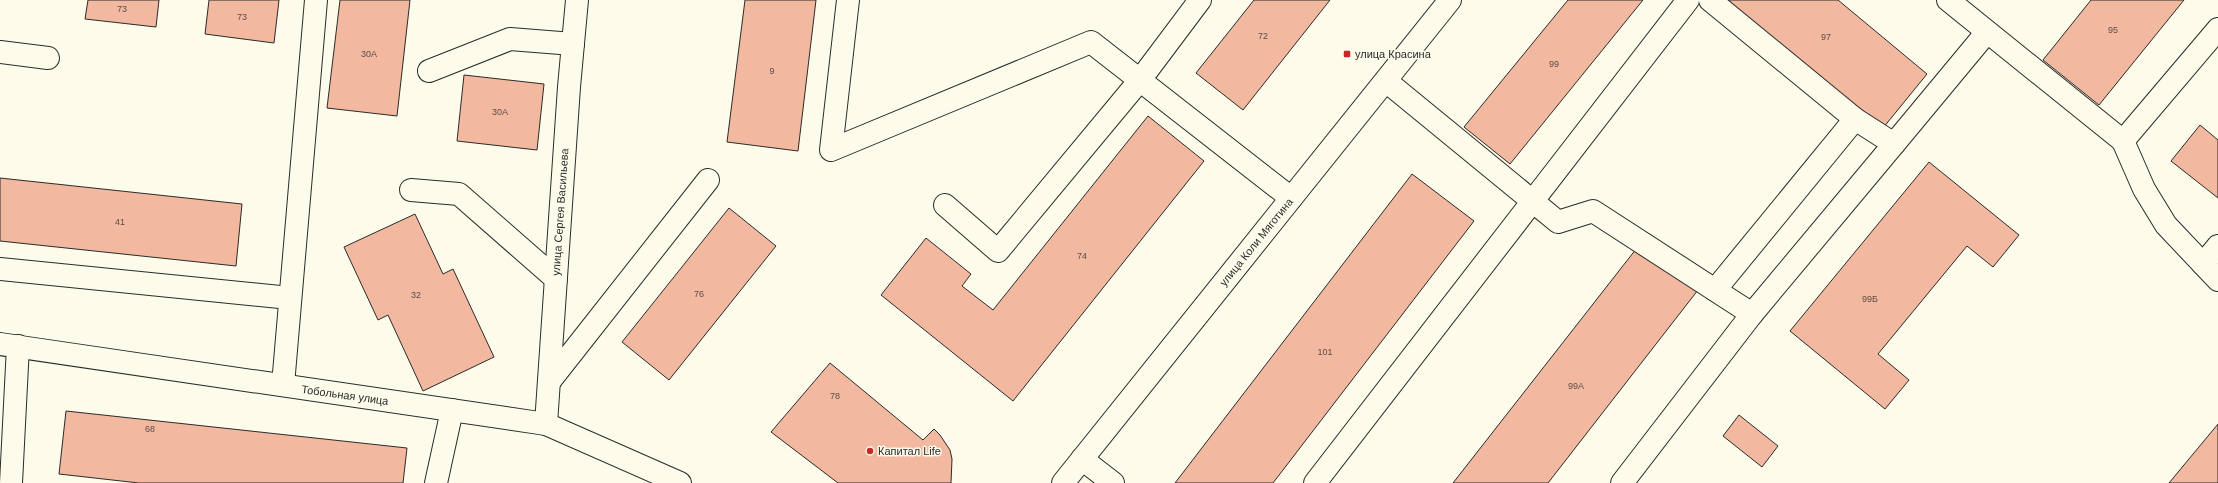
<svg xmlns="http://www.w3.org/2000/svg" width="2218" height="483" font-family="Arial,sans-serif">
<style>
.building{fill:#f2b8a0;stroke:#2b2b2b}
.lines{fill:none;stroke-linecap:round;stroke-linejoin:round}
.minor-casing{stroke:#2b2b2b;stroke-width:24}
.major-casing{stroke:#2b2b2b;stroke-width:24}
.minor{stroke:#fdfbea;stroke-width:22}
.major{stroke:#fdfbea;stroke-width:22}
.poi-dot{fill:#c62828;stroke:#fdfbea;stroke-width:1.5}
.labels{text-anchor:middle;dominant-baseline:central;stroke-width:3;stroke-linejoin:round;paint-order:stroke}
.number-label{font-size:9px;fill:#5d4e48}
.poi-label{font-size:11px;fill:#2b2b2b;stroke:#fdfbea;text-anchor:start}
.street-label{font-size:11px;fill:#2b2b2b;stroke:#fdfbea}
</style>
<rect width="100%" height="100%" fill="#fdfbea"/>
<!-- building -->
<g class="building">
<path d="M88 0H159L156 27 85 19Z"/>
<path d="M209 0H279L274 43 205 34Z"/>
<path d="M340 0H410L397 116 327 108Z"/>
<path d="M745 0H816L798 151 727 142Z"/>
<path d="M1254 0H1330L1243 110 1196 73Z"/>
<path d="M1568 0H1643L1510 164 1464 127Z"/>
<path d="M1725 0H1838L1927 74 1883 128Z"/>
<path d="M2091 0H2184L2099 105 2043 60Z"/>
<path d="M464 75 544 84 537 150 457 141Z"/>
<path d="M1148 116 1204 161 1013 401 881 295 926 238 971 274 962 286 993 310Z"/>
<path d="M2200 125 2218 140V198L2171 161Z"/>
<path d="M1929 162 2019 235 1993 267 1967 246 1878 354 1909 380 1885 409 1790 331Z"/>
<path d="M1412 174 1474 221 1273 483H1175Z"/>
<path d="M0 178 242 204 236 266 0 241Z"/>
<path d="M729 208 776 246 669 380 622 342Z"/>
<path d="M415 214 443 274 453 269 494 357 423 391 388 315 378 320 344 247Z"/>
<path d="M1640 244 1698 290 1548 483H1453Z"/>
<path d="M830 363 923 440 934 429 940 435 950 450 952 459 951 483H838L771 432Z"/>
<path d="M66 411 407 448 403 483H139L59 474Z"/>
<path d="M1739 415 1778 446 1762 467 1723 436Z"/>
<path d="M2218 424V483H2169Z"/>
</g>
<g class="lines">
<!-- minor casing -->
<g class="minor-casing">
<g id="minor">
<path d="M848 0 831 150 1091 42 1291 198"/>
<path d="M1710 0 1855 119 1894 144 1987 32"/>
<path d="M1948 0 2123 141 2218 29"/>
<path d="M0 52 48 58"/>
<path d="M429 71 510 39 573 44"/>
<path d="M1386 81 1558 222 1593 211 1752 314 1622 483"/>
<path d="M2123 141 2144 189 2166 225 2218 280"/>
<path d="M411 190 459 194 556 279"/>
<path d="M945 205 998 251 1140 80 1200 0"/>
<path d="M2203 264 2218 246"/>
<path d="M0 269 290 298"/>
<path d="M1715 290 1855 119"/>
<path d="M1752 314 1894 144"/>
<path d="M0 344 546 424 680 483"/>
<path d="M549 382 708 180"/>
<path d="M283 385 316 0"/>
<path d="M546 424 569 87 577 0"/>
<path d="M1082 459 1113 483"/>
<path d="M11 483 18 346"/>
<path d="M436 483 452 410"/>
<path d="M1315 483 1688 0"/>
</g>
</g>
<!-- major casing -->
<g class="major-casing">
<path id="major" d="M1063 483 1450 0"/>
</g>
<!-- minor -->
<use href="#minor" class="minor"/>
<!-- major -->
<use href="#major" class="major"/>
</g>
<!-- markers -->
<g class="poi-dot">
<rect x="1343" y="50" width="8" height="8" rx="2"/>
<circle cx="870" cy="451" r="4"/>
</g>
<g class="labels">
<!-- number labels -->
<g class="number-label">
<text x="122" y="9">73</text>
<text x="242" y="17">73</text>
<text x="2113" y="30">95</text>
<text x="1263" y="36">72</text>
<text x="1826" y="37">97</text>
<text x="369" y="54">30А</text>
<text x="1554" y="64">99</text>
<text x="772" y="71">9</text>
<text x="500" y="112">30А</text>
<text x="120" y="222">41</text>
<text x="1082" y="256">74</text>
<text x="699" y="294">76</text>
<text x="416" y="295">32</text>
<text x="1870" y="299">99Б</text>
<text x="1325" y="352">101</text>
<text x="1576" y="386">99А</text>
<text x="835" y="396">78</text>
<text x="150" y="429">68</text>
</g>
<!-- poi labels -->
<g class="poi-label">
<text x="1355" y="54">улица Красина</text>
<text x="878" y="451">Капитал Life</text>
</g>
<!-- street labels -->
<g class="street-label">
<text transform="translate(560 212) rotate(-86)">улица Сергея Васильева</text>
<text transform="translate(1256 242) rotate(-51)">улица Коли Мяготина</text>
<text transform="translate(345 395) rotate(8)">Тобольная улица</text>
</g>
</g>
</svg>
